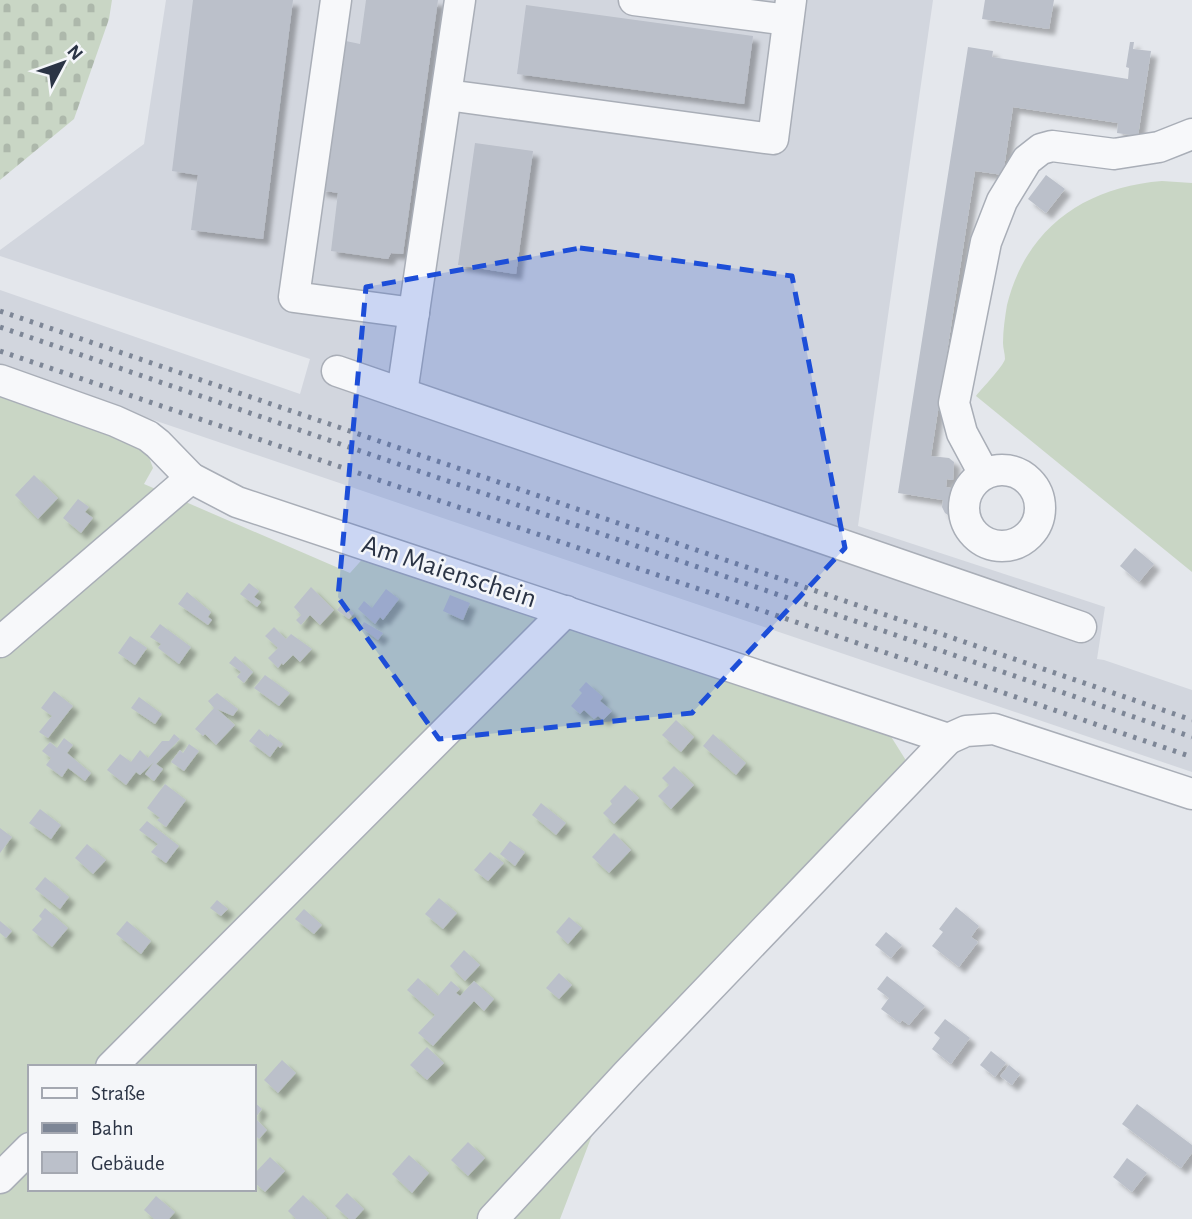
<svg xmlns="http://www.w3.org/2000/svg" width="1192" height="1219" font-family="'Alegreya Sans',sans-serif">
<style>
.built{fill:#d2d6de}
.cemetery{fill:url(#cemetery-stones)}
.garden{fill:#c9d6c5;fill-rule:evenodd}
.building{fill:#bbc0ca;filter:url(#shadow)}
.lines{fill:none;stroke-linecap:round;stroke-linejoin:round}
.minor-casing{stroke:#a9aeb7;stroke-width:33}
.minor{stroke:#f7f8fa;stroke-width:30}
.rail{stroke:#7d8696;stroke-width:5;stroke-dasharray:3.5 7;stroke-linecap:butt}
.marked{fill:#1d4ed8;fill-opacity:0.2;stroke:#1d4ed8;stroke-width:5;stroke-dasharray:14 9;stroke-linejoin:round}
.labels{text-anchor:middle;dominant-baseline:central;stroke-width:5;stroke-linejoin:round;paint-order:stroke}
.street-label{font-size:28px;fill:#2b3445;stroke:#f4f6f9}
</style>
<defs>
<pattern id="cemetery-stones" width="16" height="16" patternUnits="userSpaceOnUse" patternTransform="scale(1.75)"><rect width="16" height="16" fill="#c9d6c5"/><path d="M2 7V4a2 2 0 0 1 4 0v3zM10 15v-3a2 2 0 0 1 4 0v3z" fill="#adb8ab"/></pattern>
<filter id="shadow"><feDropShadow dx="6" dy="6" stdDeviation="2" flood-color="#0004"/></filter>
</defs>
<rect width="100%" height="100%" fill="#e4e7ec"/>
<!-- built -->
<path class="built" d="M166 0H933L858 526 1105 607 1097 659 1104 660 1192 690V772L0 368V290L300 394 310 359 0 256V250L144 144Z"/>
<!-- cemetery -->
<path class="cemetery" d="M0 0H112L109 19 74 119 0 180Z"/>
<!-- garden -->
<g class="garden">
<path d="M1162 181 1192 183V572L976 396C982 388 1003 367 1005 359 1005 354 1003 348 1003 343 1003 330 1005 317 1007 305 1026 228 1085 187 1162 181Z"/>
<path d="M0 390 143 441 153 468 144 484 350 573 367 554 890 735 912 770 617 1070 560 1219H0ZM30 1067H254V1189H30Z"/>
</g>
<!-- building -->
<g class="building">
<path d="M193 0H293L263 239 191 230 198 175 172 171Z"/>
<path d="M366 0H438L403 254 391 253 388 259 331 251 338 193 320 190 341 40 360 44Z"/>
<path d="M985 0H1054L1049 29 982 19Z"/>
<path d="M526 5 753 36 744 104 517 74Z"/>
<path d="M1130 42H1134L1133 49 1151 51 1138 136 1117 133 1118 123 1013 107 1003 175 975 171 931 456 949 458 954 462 953 480 947 479 946 487 959 490 956 509 955 513 948 515 945 513 942 507 943 500 898 493 968 47 993 51 992 57 1128 79 1129 68 1126 67Z"/>
<path d="M475 143 533 151 516 274 458 265Z"/>
<path d="M1046 175 1065 189 1046 213 1028 199Z"/>
<path d="M34 475 58 498 38 519 15 495Z"/>
<path d="M78 499 89 507 85 512 93 518 81 533 63 518Z"/>
<path d="M1135 548 1154 564 1139 582 1120 566Z"/>
<path d="M249 583 259 591 254 597 261 602 257 607 240 594Z"/>
<path d="M311 587 334 610 320 625 310 615 301 625 296 620 301 615 294 607Z"/>
<path d="M386 589 399 599 383 620 380 617 375 624 358 609 364 601 372 608Z"/>
<path d="M187 592 211 612 208 617 212 620 208 625 178 604Z"/>
<path d="M450 595 470 603 463 620 443 611Z"/>
<path d="M342 604 354 613 349 619 337 610Z"/>
<path d="M364 622 383 633 378 640 361 627Z"/>
<path d="M160 624 191 647 179 664 158 648 161 644 150 637Z"/>
<path d="M274 627 286 639 291 634 312 649 300 662 293 655 283 665 282 663 278 668 268 658 278 648 265 636Z"/>
<path d="M130 636 147 648 135 665 118 653Z"/>
<path d="M235 656 253 672 244 683 237 677 241 672 229 663Z"/>
<path d="M265 675 290 693 279 706 254 688Z"/>
<path d="M586 682 603 697 600 701 612 711 603 720 598 716 594 719 584 710 580 714 571 706 582 693 579 690Z"/>
<path d="M54 691 73 706 48 738 39 732 52 716 41 708Z"/>
<path d="M217 693 238 709 233 716 217 709 235 725 216 745 205 734 203 736 195 729 214 708 208 701Z"/>
<path d="M139 697 162 714 155 724 131 708Z"/>
<path d="M676 720 694 737 681 752 662 735Z"/>
<path d="M259 729 268 737 270 734 283 744 280 748 278 746 270 757 249 741Z"/>
<path d="M174 734 180 739 156 764 163 769 154 781 145 774 154 762 140 775 136 772 126 785 107 770 120 754 131 762 140 750 148 758 162 741H169Z"/>
<path d="M713 734 746 763 736 775 703 746Z"/>
<path d="M64 738 73 745 67 753 91 773 85 781 68 768 62 777 46 765 51 758 42 751 50 742 57 748Z"/>
<path d="M189 744 199 751 184 771 171 762 180 750 183 753Z"/>
<path d="M674 766 694 785 671 809 658 796 669 785 662 778Z"/>
<path d="M165 784 186 800 166 827 157 820 160 818 147 808Z"/>
<path d="M625 785 639 798 614 824 603 813 612 804 610 801Z"/>
<path d="M541 803 566 823 556 835 532 815Z"/>
<path d="M40 809 61 825 51 839 29 823Z"/>
<path d="M147 821 179 846 166 863 151 852 158 844 139 830Z"/>
<path d="M0 828 12 837 0 853Z"/>
<path d="M614 833 631 850 609 873 592 857Z"/>
<path d="M510 841 525 852 515 866 500 854Z"/>
<path d="M87 844 106 860 93 874 75 858Z"/>
<path d="M490 852 504 863 488 881 474 870Z"/>
<path d="M45 877 69 897 60 909 35 889Z"/>
<path d="M439 898 457 913 443 929 425 914Z"/>
<path d="M217 900 228 909 221 916 210 908Z"/>
<path d="M956 907 979 926 971 937 978 942 959 967 932 946 943 932 939 929Z"/>
<path d="M45 908 68 928 52 947 32 930 42 919 39 916Z"/>
<path d="M304 909 322 925 314 934 295 919Z"/>
<path d="M569 917 582 928 568 944 556 932Z"/>
<path d="M0 921 12 931 6 938 0 933Z"/>
<path d="M127 921 151 941 141 954 116 934Z"/>
<path d="M886 932 902 945 891 958 875 945Z"/>
<path d="M464 950 480 965 465 981 450 966Z"/>
<path d="M559 973 572 985 559 999 546 988Z"/>
<path d="M887 976 925 1006 909 1025 902 1020 900 1023 881 1009 889 998 877 989Z"/>
<path d="M418 978 438 996 451 981 460 989 456 993 460 996 474 981 494 999 484 1011 474 1001 433 1046 418 1033 435 1015 407 990Z"/>
<path d="M945 1019 970 1038 951 1064 932 1049 940 1038 934 1033Z"/>
<path d="M427 1047 444 1063 427 1080 410 1065Z"/>
<path d="M991 1051 1006 1063 995 1077 980 1065Z"/>
<path d="M282 1060 296 1073 278 1093 264 1080Z"/>
<path d="M1009 1065 1020 1074 1012 1085 1000 1076Z"/>
<path d="M254 1102 262 1109 255 1118 267 1130 259 1139 254 1134Z"/>
<path d="M1137 1104 1192 1145V1153L1181 1168 1122 1124Z"/>
<path d="M468 1142 485 1158 468 1176 451 1160Z"/>
<path d="M409 1155 429 1173 412 1193 392 1174Z"/>
<path d="M270 1157 285 1171 265 1192 254 1182V1174Z"/>
<path d="M1127 1158 1147 1173 1132 1192 1113 1177Z"/>
<path d="M347 1193 364 1209 355 1219H349L335 1206Z"/>
<path d="M303 1195 327 1218 325 1219H296L288 1211Z"/>
<path d="M156 1196 175 1212 169 1219H154L144 1210Z"/>
</g>
<g class="lines">
<!-- minor casing -->
<g class="minor-casing">
<g id="minor">
<path d="M336 0 294 297 414 313"/>
<path d="M634 0 788 20"/>
<path d="M447 95 773 139 791 0"/>
<path d="M337 371 1081 627"/>
<path d="M0 380 115 421 148 436 158 444 191 478 237 502 948 739 966 731 994 729 1192 794"/>
<path d="M402 393 460 0"/>
<circle cx="1002" cy="508" r="38"/>
<path d="M984 474 962 433 954 403 986 242 1002 201 1027 160 1041 149 1052 146 1114 154 1159 147 1192 134"/>
<path d="M0 642 191 478"/>
<path d="M111 1067 566 611"/>
<path d="M0 1178 30 1148"/>
<path d="M493 1219 627 1074 948 739"/>
</g>
</g>
<!-- minor -->
<use href="#minor" class="minor"/>
<!-- rail -->
<g class="rail">
<path d="M0 311 1192 720"/>
<path d="M0 327 1192 737"/>
<path d="M0 351 1192 757"/>
</g>
</g>
<!-- marked area -->
<path class="marked" d="M580 248 792 276 845 548 692 713 439 739 338 597 366 287Z"/>
<g class="labels">
<!-- street labels -->
<g class="street-label">
<text transform="translate(449 572) rotate(18)">Am Maienschein</text>
</g>
</g>
<!-- legend -->
<rect x="28" y="1065" width="228" height="126" fill="#f4f6f9" stroke="#a4a8b1" stroke-width="2"/>
<rect x="42" y="1088" width="35" height="10" fill="#f7f8fa" stroke="#a4a8b1" stroke-width="2"/>
<text x="91" y="1100" font-size="21" fill="#2b3445">Straße</text>
<rect x="42" y="1123" width="35" height="10" fill="#7d8696" stroke="#a4a8b1" stroke-width="2"/>
<text x="91" y="1135" font-size="21" fill="#2b3445">Bahn</text>
<rect x="42" y="1152" width="35" height="21" fill="#bbc0ca" stroke="#a4a8b1" stroke-width="2"/>
<text x="91" y="1170" font-size="21" fill="#2b3445">Gebäude</text>
<!-- north arrow -->
<g transform="translate(63 63) rotate(49)" stroke="#f4f6f9" stroke-width="5" paint-order="stroke">
<path d="M0-5L12 26L0 18L-12 26Z" fill="#2b3445"/>
<text y="-10" font-size="19" font-weight="bold" text-anchor="middle" fill="#2b3445">N</text>
</g>
</svg>
